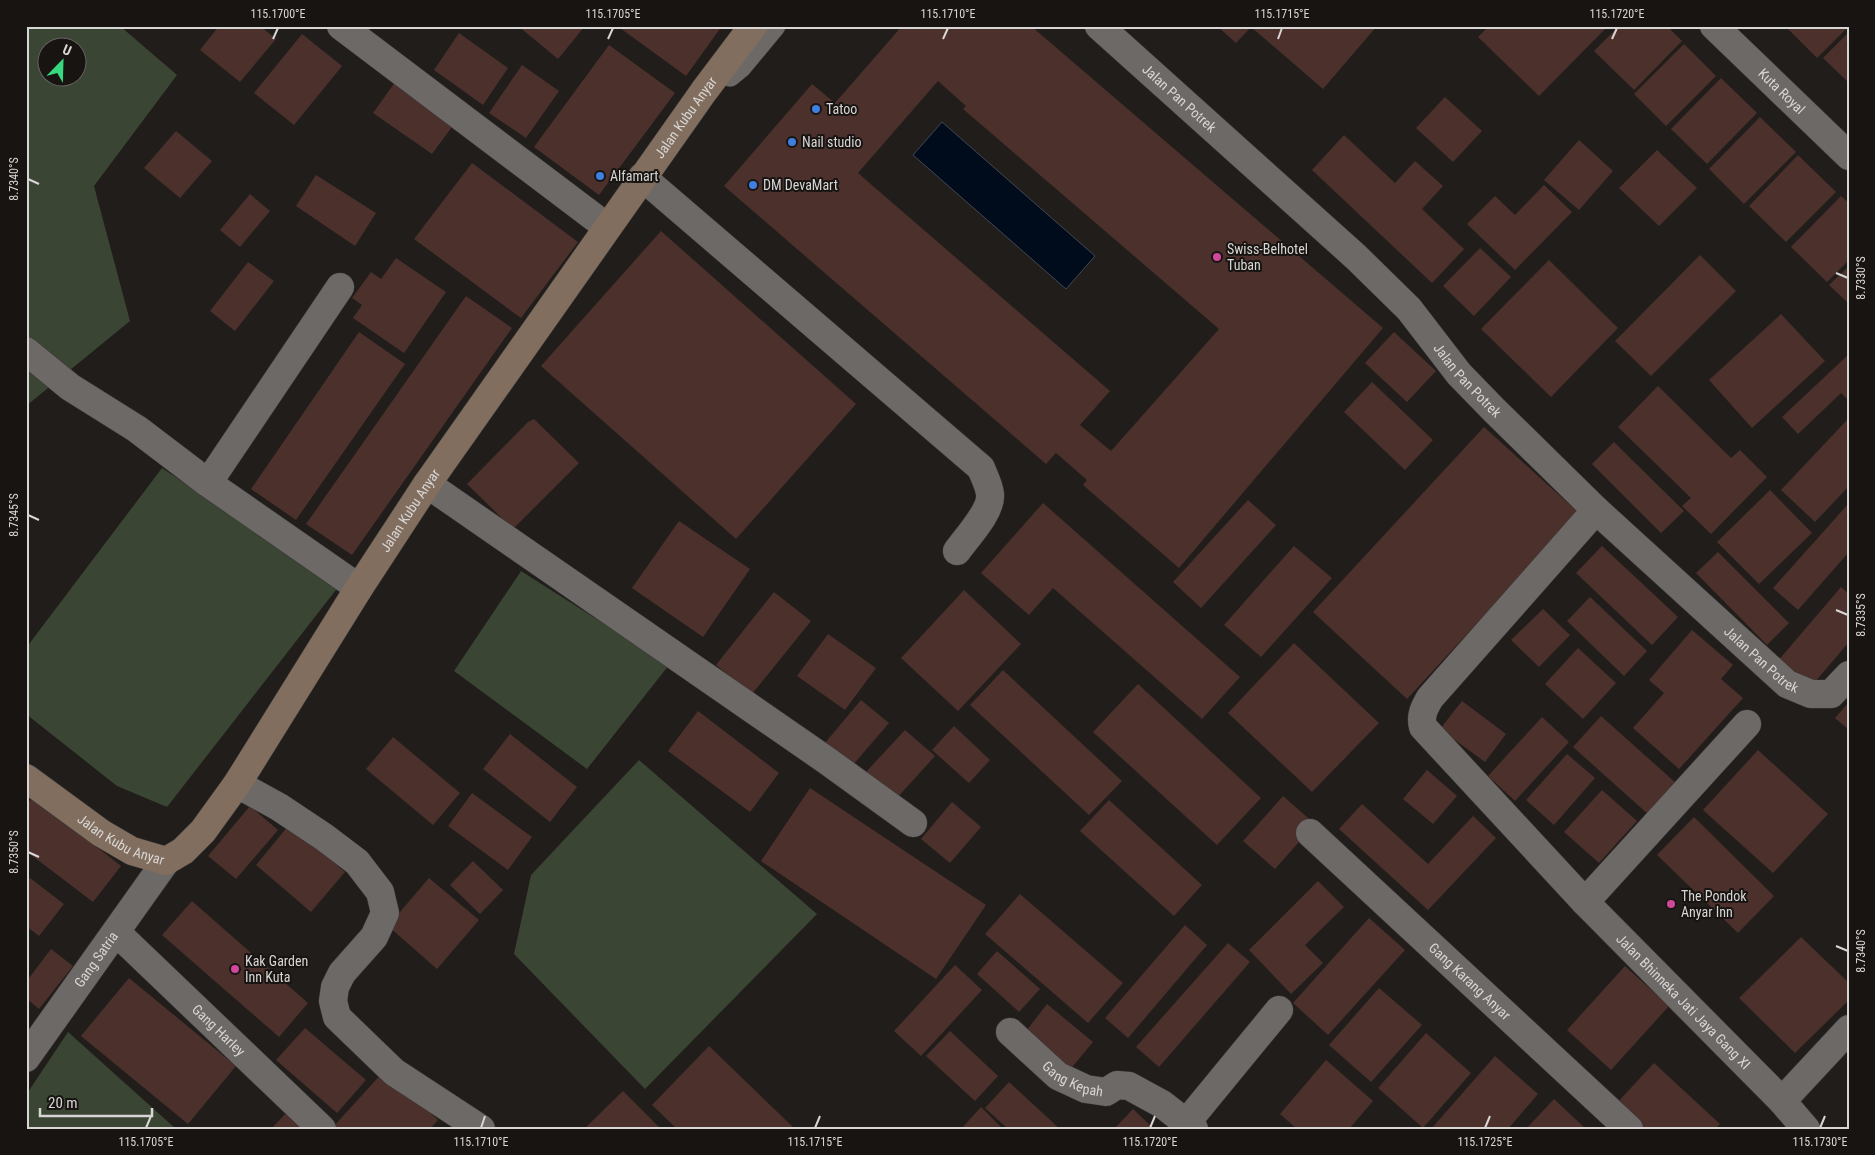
<svg xmlns="http://www.w3.org/2000/svg" width="1875" height="1155" font-family="'Roboto Condensed',sans-serif">
<style>
.green{fill:#3b4533;fill-rule:evenodd}
.water{fill:#000c1b;stroke:#414953}
.building{fill:#4c302b;fill-rule:evenodd}
.lines{fill:none;stroke-linecap:round;stroke-linejoin:round}
.lane-casing{stroke:#3b3938;stroke-width:22}
.street-casing{stroke:#3b3938;stroke-width:29}
.secondary-casing{stroke:#3b3938;stroke-width:29}
.lane{stroke:#6d6967;stroke-width:21}
.street{stroke:#6d6967;stroke-width:28}
.secondary{stroke:#816e5e;stroke-width:28}
.ticks{fill:none;stroke:#d8d6d5;stroke-width:2}
.shop-dot{fill:#3f7fe0;stroke:#171412;stroke-width:2}
.hotel-dot{fill:#d1479c;stroke:#171412;stroke-width:2}
.labels{text-anchor:middle;dominant-baseline:central;stroke-width:4;stroke-linejoin:round;paint-order:stroke}
.street-label{font-size:14px;fill:#d8d6d5;stroke:#171412}
.poi-label{font-size:14px;fill:#d8d6d5;stroke:#171412;text-anchor:start}
.neatline{fill:none;stroke:#d8d6d5;stroke-width:2}
.ticks-label{font-size:12px;text-anchor:middle;fill:#d8d6d5}
</style>
<rect width="100%" height="100%" fill="#201d1b"/>
<!-- green -->
<g class="green">
<path d="M26 26H120L177 75 94 186 130 321 26 406ZM48 48H78V78H48Z"/>
<path d="M162 468 339 586 167 807 117 786 26 714V648Z"/>
<path d="M521 571 669 665 587 769 454 671Z"/>
<path d="M639 760 817 914 645 1089 514 954 531 875Z"/>
<path d="M68 1032 176 1129H26V1095Z"/>
</g>
<!-- water -->
<path class="water" d="M942 122 1095 256 1066 289 913 155Z"/>
<!-- building -->
<g class="building">
<path d="M219 26H260L276 39 240 82 200 50Z"/>
<path d="M518 26H585L558 59Z"/>
<path d="M621 26H722L686 76 620 28Z"/>
<path d="M902 26H1031L1383 328 1179 568 1083 485 1087 480 1056 453 1046 464 724 186 812 84 835 103ZM938 81 966 106 963 109 1219 329 1111 451 1080 425 1110 391 858 173Z"/>
<path d="M1217 26H1377L1323 89 1251 27 1236 43Z"/>
<path d="M1489 26H1608L1539 96 1478 37Z"/>
<path d="M1619 26H1667L1682 41 1634 90 1594 51Z"/>
<path d="M1785 26H1849L1817 58Z"/>
<path d="M1849 32V83L1823 58Z"/>
<path d="M459 33 508 68 483 105 434 70Z"/>
<path d="M302 34 342 66 294 125 254 93Z"/>
<path d="M1684 44 1716 76 1666 126 1634 94Z"/>
<path d="M609 45 675 93 599 195 534 147Z"/>
<path d="M522 65 559 91 526 138 489 113Z"/>
<path d="M398 78 457 120 432 154 373 113Z"/>
<path d="M1721 78 1757 113 1707 164 1671 129Z"/>
<path d="M1445 97 1482 131 1453 162 1416 128Z"/>
<path d="M1760 117 1796 152 1744 204 1709 169Z"/>
<path d="M176 131 212 161 180 198 144 168Z"/>
<path d="M1344 135 1395 183 1415 161 1443 186 1422 209 1464 249 1432 283 1312 170Z"/>
<path d="M1579 140 1613 171 1579 210 1544 180Z"/>
<path d="M1657 150 1697 188 1659 226 1619 188Z"/>
<path d="M1798 155 1836 192 1786 242 1749 206Z"/>
<path d="M472 163 578 242 521 318 414 239Z"/>
<path d="M316 175 376 213 355 246 296 206Z"/>
<path d="M1544 185 1572 212 1515 270 1467 224 1495 196 1515 215Z"/>
<path d="M250 194 270 211 240 247 220 230Z"/>
<path d="M1841 196 1849 203V260L1827 282 1791 247Z"/>
<path d="M661 231 856 404 736 539 541 366Z"/>
<path d="M1480 248 1511 277 1474 316 1443 286Z"/>
<path d="M1700 255 1736 291 1651 376 1615 341Z"/>
<path d="M396 258 446 292 404 353 353 318 362 305 352 298 371 272 381 279Z"/>
<path d="M1549 260 1618 328 1551 397 1481 329Z"/>
<path d="M248 262 274 281 235 331 210 311Z"/>
<path d="M1849 266V304L1829 285Z"/>
<path d="M466 296 512 328 352 555 306 524Z"/>
<path d="M1781 314 1825 361 1752 428 1709 380Z"/>
<path d="M359 332 405 364 296 520 251 489Z"/>
<path d="M1394 332 1436 371 1407 402 1365 363Z"/>
<path d="M1849 354V401L1841 393 1798 434 1782 417Z"/>
<path d="M1372 382 1433 440 1405 470 1344 412Z"/>
<path d="M1658 386 1731 458 1740 450 1767 477 1711 534 1682 506 1691 498 1618 427Z"/>
<path d="M534 419 579 463 513 529 467 484 528 422Z"/>
<path d="M1847 420 1849 422V486L1815 522 1781 490Z"/>
<path d="M1484 427 1579 513 1407 699 1313 612Z"/>
<path d="M1614 442 1684 511 1661 533 1592 464Z"/>
<path d="M1770 490 1812 533 1759 584 1717 542Z"/>
<path d="M1248 500 1276 525 1201 608 1173 582Z"/>
<path d="M1043 503 1240 677 1202 719 1053 588 1029 615 981 573Z"/>
<path d="M1849 503V552L1798 610 1773 588Z"/>
<path d="M679 521 750 569 703 637 632 588Z"/>
<path d="M1294 546 1332 578 1261 657 1224 625Z"/>
<path d="M1602 546 1678 617 1652 645 1576 573Z"/>
<path d="M1718 552 1789 623 1767 645 1696 573Z"/>
<path d="M1841 587 1849 594V642L1809 689 1777 662Z"/>
<path d="M964 590 1021 644 958 711 901 658Z"/>
<path d="M774 592 811 621 752 694 716 665Z"/>
<path d="M1590 597 1647 651 1624 676 1567 621Z"/>
<path d="M1543 609 1570 635 1539 667 1511 640Z"/>
<path d="M1692 630 1733 665 1721 679 1743 698 1679 769 1633 728 1664 693 1649 680Z"/>
<path d="M828 634 876 668 845 710 797 676Z"/>
<path d="M1294 643 1379 723 1312 792 1228 713Z"/>
<path d="M1578 648 1616 683 1583 719 1545 684Z"/>
<path d="M1003 670 1122 781 1089 815 970 705Z"/>
<path d="M1138 684 1261 798 1217 845 1093 732Z"/>
<path d="M861 700 889 723 852 766 825 743Z"/>
<path d="M1462 701 1506 734 1485 762 1440 729Z"/>
<path d="M1849 702V730L1835 718Z"/>
<path d="M698 711 779 773 750 812 668 751Z"/>
<path d="M1601 716 1677 784 1649 815 1573 747Z"/>
<path d="M1542 717 1569 742 1515 801 1488 776Z"/>
<path d="M954 726 990 760 969 783 932 750Z"/>
<path d="M905 730 935 756 896 799 866 772Z"/>
<path d="M510 734 577 787 550 822 483 769Z"/>
<path d="M393 737 460 793 433 825 366 769Z"/>
<path d="M1758 750 1828 814 1773 873 1703 810Z"/>
<path d="M1567 754 1595 778 1554 825 1526 800Z"/>
<path d="M1427 770 1457 796 1433 824 1403 799Z"/>
<path d="M810 788 986 905 936 979 761 861Z"/>
<path d="M1602 790 1637 821 1599 863 1564 832Z"/>
<path d="M472 793 532 837 508 870 448 826Z"/>
<path d="M1283 796 1315 824 1275 869 1243 841Z"/>
<path d="M33 797 121 866 93 902 26 851V805Z"/>
<path d="M1109 800 1202 885 1174 916 1080 831Z"/>
<path d="M952 802 981 827 950 863 921 839Z"/>
<path d="M1362 804 1428 864 1473 816 1496 838 1428 910 1339 829Z"/>
<path d="M250 806 278 830 236 879 208 856Z"/>
<path d="M1694 817 1774 896 1738 933 1657 855Z"/>
<path d="M289 825 345 872 311 912 256 865Z"/>
<path d="M473 861 503 890 480 914 450 885Z"/>
<path d="M30 878 64 904 39 936 26 926V884Z"/>
<path d="M429 878 479 920 437 969 388 926Z"/>
<path d="M1318 881 1344 907 1305 945 1323 963 1291 994 1249 950Z"/>
<path d="M1020 894 1123 983 1088 1023 985 934Z"/>
<path d="M192 901 308 1003 279 1037 162 935Z"/>
<path d="M1369 918 1405 950 1328 1035 1293 1003Z"/>
<path d="M1185 925 1207 945 1128 1038 1105 1018Z"/>
<path d="M1801 937 1849 983V1000L1795 1053 1739 998Z"/>
<path d="M1228 943 1250 962 1159 1067 1136 1047Z"/>
<path d="M51 949 73 966 39 1009 26 998V982Z"/>
<path d="M997 951 1040 989 1019 1012 977 974Z"/>
<path d="M955 965 982 990 921 1056 894 1031Z"/>
<path d="M1625 966 1669 1006 1611 1070 1567 1030Z"/>
<path d="M129 978 236 1066 188 1124 81 1036Z"/>
<path d="M1379 988 1422 1025 1371 1082 1329 1045Z"/>
<path d="M1047 1004 1093 1042 1068 1072 1023 1035Z"/>
<path d="M305 1028 366 1080 337 1113 276 1060Z"/>
<path d="M950 1031 998 1076 975 1101 926 1056Z"/>
<path d="M1426 1033 1471 1073 1423 1128 1378 1088Z"/>
<path d="M709 1046 795 1129H677L652 1105Z"/>
<path d="M1495 1056 1538 1094 1508 1129H1431Z"/>
<path d="M1326 1060 1373 1101 1349 1129H1297L1280 1114Z"/>
<path d="M1654 1063 1720 1124 1715 1129H1642L1616 1104Z"/>
<path d="M384 1071 438 1120 430 1129H335L333 1127Z"/>
<path d="M1009 1082 1060 1129H1008L985 1108Z"/>
<path d="M623 1091 661 1129H584Z"/>
<path d="M1554 1099 1586 1129H1526Z"/>
<path d="M981 1107 1003 1129H961Z"/>
<path d="M1133 1109 1154 1129H1114Z"/>
<path d="M288 1111 309 1129H271Z"/>
</g>
<g class="lines">
<!-- lane casing -->
<g class="lane-casing">
<path id="lane" d="M720 69 730 76 741 67 775 26"/>
</g>
<!-- street casing -->
<g class="street-casing">
<g id="street">
<path d="M341 26 607 227"/>
<path id="s1" d="M1099 26 1356 257 1409 309 1459 374 1494 410 1596 510 1787 684 1811 694H1831L1849 675"/>
<path id="s2" d="M1714 26 1849 156"/>
<path d="M642 177 981 468C984 476 989 485 990 494 992 511 967 537 957 551"/>
<path d="M26 351 70 387 137 429 208 483 359 588"/>
<path d="M208 483 340 287"/>
<path d="M427 484 826 760 913 823"/>
<path id="s3" d="M1596 510 1430 698C1424 708 1420 716 1423 727L1585 902 1782 1101 1806 1129"/>
<path d="M237 784 279 807 324 837 357 862 380 892 385 913 374 937 342 973 335 987 333 1001 337 1017 394 1072 481 1129"/>
<path id="s4" d="M1310 833 1629 1129"/>
<path d="M1585 902 1747 724"/>
<path id="s5" d="M116 932 322 1129"/>
<path id="s6" d="M1010 1032 1058 1076 1086 1089 1106 1092 1117 1085 1129 1086 1162 1104 1194 1129"/>
<path id="s7" d="M26 1058 166 861"/>
<path d="M1782 1101 1849 1029"/>
<path d="M1187 1122 1279 1010"/>
</g>
</g>
<!-- secondary casing -->
<g class="secondary-casing">
<g id="secondary">
<path id="s8" d="M26 778 101 833 132 851 166 861 183 851 203 831 237 784 359 588 427 484 704 91 753 26"/>
</g>
</g>
<!-- lane -->
<use href="#lane" class="lane"/>
<!-- street -->
<use href="#street" class="street"/>
<!-- secondary -->
<use href="#secondary" class="secondary"/>
</g>
<!-- ticks -->
<path class="ticks" d="M273 39 278 28M608 39 613 28M943 39 948 28M1278 39 1282 28M1612 39 1617 28M28 179 39 184M1836 273 1848 278M28 515 39 520M1836 610 1848 615M28 852 39 857M1836 946 1848 951M146 1128 151 1116M481 1128 485 1116M815 1128 820 1116M1150 1128 1155 1116M1485 1128 1490 1116M1820 1128 1825 1116"/>
<!-- markers -->
<g class="shop-dot">
<circle cx="816" cy="109" r="5"/>
<circle cx="792" cy="142" r="5"/>
<circle cx="600" cy="176" r="5"/>
<circle cx="753" cy="185" r="5"/>
</g>
<g class="hotel-dot">
<circle cx="1217" cy="257" r="5"/>
<circle cx="1671" cy="904" r="5"/>
<circle cx="235" cy="969" r="5"/>
</g>
<g class="labels">
<!-- street labels -->
<g class="street-label">
<text stroke="none"><textPath href="#s2" startOffset="94">Kuta Royal</textPath></text>
<text stroke="none"><textPath href="#s1" startOffset="108">Jalan Pan Potrek</textPath></text>
<text stroke="none"><textPath href="#s8" startOffset="1074">Jalan Kubu Anyar</textPath></text>
<text stroke="none"><textPath href="#s1" startOffset="512">Jalan Pan Potrek</textPath></text>
<text stroke="none"><textPath href="#s8" startOffset="594">Jalan Kubu Anyar</textPath></text>
<text stroke="none"><textPath href="#s1" startOffset="918">Jalan Pan Potrek</textPath></text>
<text stroke="none"><textPath href="#s8" startOffset="114">Jalan Kubu Anyar</textPath></text>
<text stroke="none"><textPath href="#s7" startOffset="121">Gang Satria</textPath></text>
<text stroke="none"><textPath href="#s4" startOffset="218">Gang Karang Anyar</textPath></text>
<text stroke="none"><textPath href="#s3" startOffset="660">Jalan Bhinneka Jati Jaya Gang XI</textPath></text>
<text stroke="none"><textPath href="#s5" startOffset="142">Gang Harley</textPath></text>
<text stroke="none"><textPath href="#s6" startOffset="80">Gang Kepah</textPath></text>
</g>
<!-- poi labels -->
<g class="poi-label">
<text x="826" y="109">Tatoo</text>
<text x="802" y="142">Nail studio</text>
<text x="610" y="176">Alfamart</text>
<text x="763" y="185">DM DevaMart</text>
<text x="1227" y="249">Swiss-Belhotel<tspan x="1227" dy="16">Tuban</tspan></text>
<text x="1681" y="896">The Pondok<tspan x="1681" dy="16">Anyar Inn</tspan></text>
<text x="245" y="961">Kak Garden<tspan x="245" dy="16">Inn Kuta</tspan></text>
</g>
</g>
<!-- border -->
<rect width="1875" height="1155" fill="none" stroke="#171412" stroke-width="55"/>
<!-- north arrow -->
<g transform="translate(62 62) rotate(23)"><circle r="24" fill="#171412" stroke="#646260"/>
<path d="M0-4L9 19L0 12L-9 19Z" fill="#38d880"/>
<text y="-8" font-size="14" font-weight="bold" text-anchor="middle" fill="#d8d6d5">U</text>
</g>
<!-- scale -->
<path d="M40 1108v8h112v-8" fill="none" stroke="#d8d6d5" stroke-width="2.5"/>
<text x="48" y="1108" font-size="15" fill="#d8d6d5" stroke="#171412" stroke-width="4" paint-order="stroke">20 m</text>
<rect x="28" y="28" width="1820" height="1100" class="neatline"/>
<g class="ticks-label">
<text x="278" y="18">115.1700°E</text>
<text x="613" y="18">115.1705°E</text>
<text x="948" y="18">115.1710°E</text>
<text x="1282" y="18">115.1715°E</text>
<text x="1617" y="18">115.1720°E</text>
<text transform="translate(14 179) rotate(-90)" y="4">8.7340°S</text>
<text transform="translate(1861 278) rotate(-90)" y="4">8.7330°S</text>
<text transform="translate(14 515) rotate(-90)" y="4">8.7345°S</text>
<text transform="translate(1861 615) rotate(-90)" y="4">8.7335°S</text>
<text transform="translate(14 852) rotate(-90)" y="4">8.7350°S</text>
<text transform="translate(1861 951) rotate(-90)" y="4">8.7340°S</text>
<text x="146" y="1146">115.1705°E</text>
<text x="481" y="1146">115.1710°E</text>
<text x="815" y="1146">115.1715°E</text>
<text x="1150" y="1146">115.1720°E</text>
<text x="1485" y="1146">115.1725°E</text>
<text x="1820" y="1146">115.1730°E</text>
</g>
</svg>
